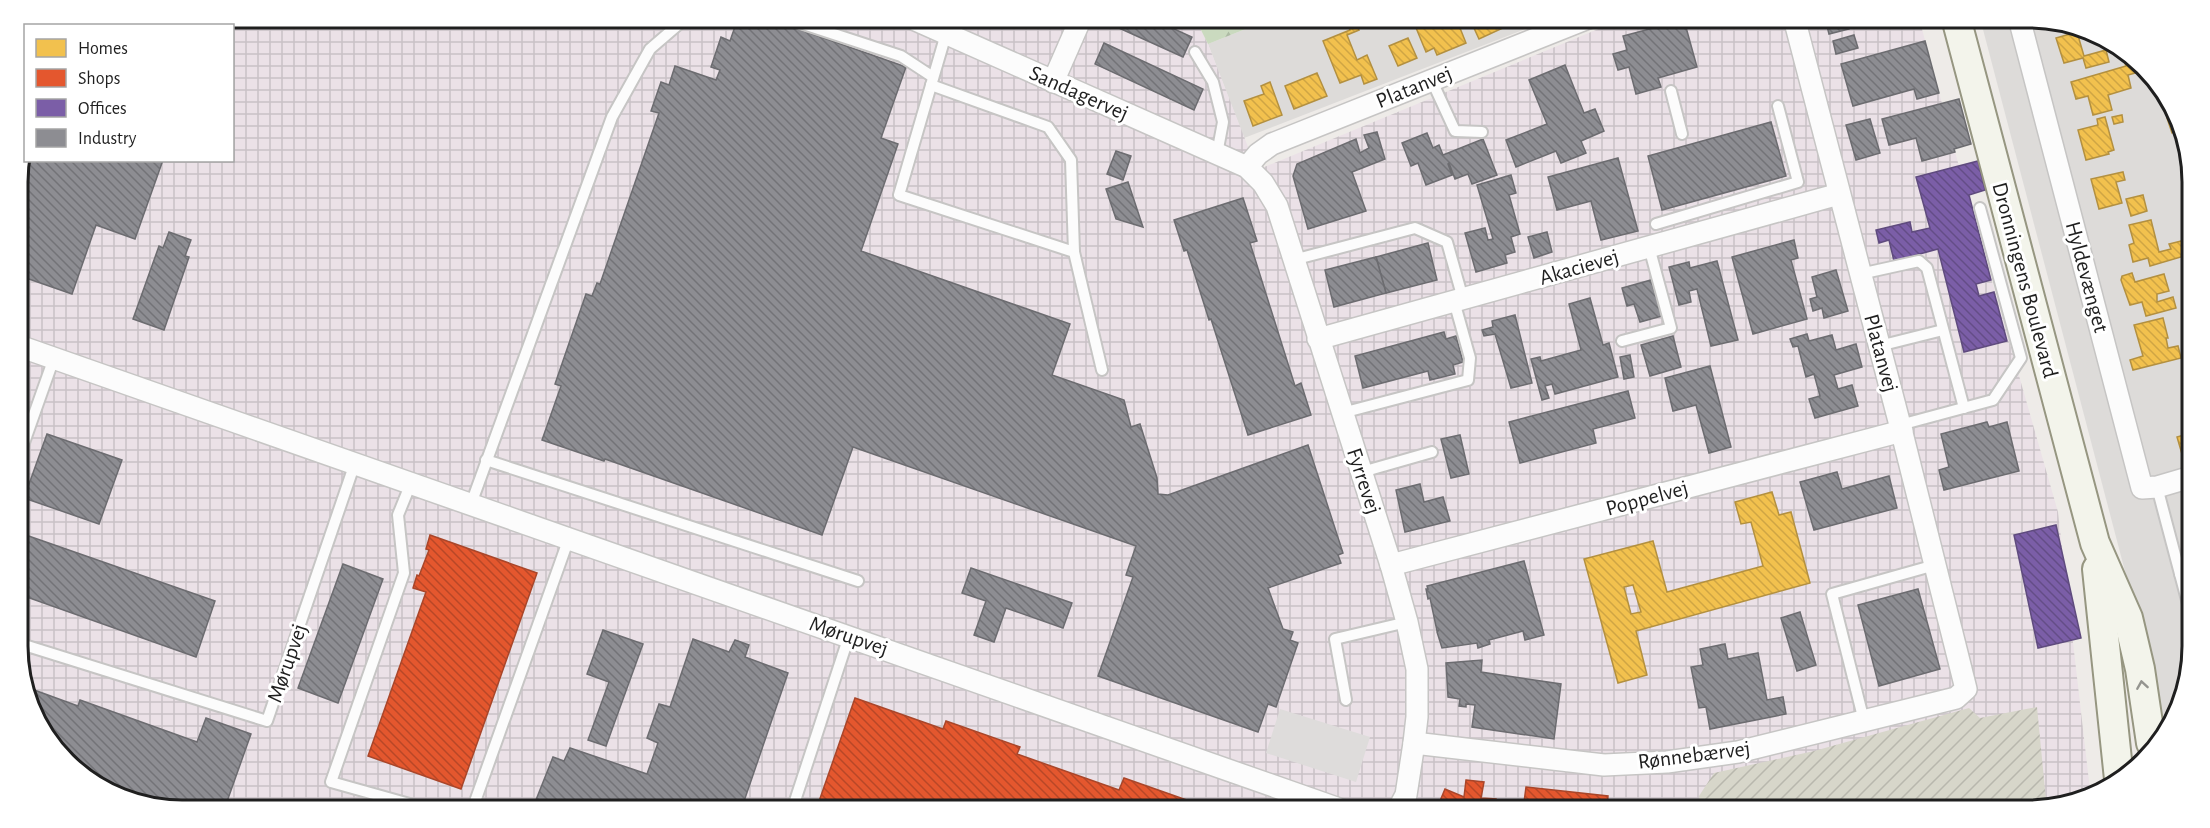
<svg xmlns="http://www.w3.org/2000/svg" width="2210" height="828" font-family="'Alegreya Sans',sans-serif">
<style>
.residential{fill:#dddbd9}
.industrial{fill:url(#industrial-grid)}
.construction{fill:url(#construction-furrows)}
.forest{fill:url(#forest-firs)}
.parking{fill:#dedcdb}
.homes{fill:url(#homes-back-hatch);stroke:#b39040;stroke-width:1.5;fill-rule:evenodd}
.shops{fill:url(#shops-back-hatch);stroke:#a9462a;stroke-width:1.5}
.offices{fill:url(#offices-back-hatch);stroke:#5f4b7e;stroke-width:1.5}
.industry{fill:url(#industry-back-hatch);stroke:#6c6c70;stroke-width:1.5}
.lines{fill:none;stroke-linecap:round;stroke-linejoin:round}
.service-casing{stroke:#c6c5c4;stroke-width:14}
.minor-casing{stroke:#c6c5c4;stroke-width:24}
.secondary-casing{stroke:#969681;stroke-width:32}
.service{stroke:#fcfcfc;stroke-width:10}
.minor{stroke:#fcfcfc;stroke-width:21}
.secondary{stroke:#f3f4eb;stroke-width:28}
.oneway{stroke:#94948f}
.labels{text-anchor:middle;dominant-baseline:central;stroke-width:6;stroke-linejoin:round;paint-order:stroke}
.street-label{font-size:22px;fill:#1f1f1f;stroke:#fff}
.rim{fill:none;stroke:#1f1f1f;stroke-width:3}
</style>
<defs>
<pattern id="industrial-grid" width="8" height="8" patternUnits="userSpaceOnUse" patternTransform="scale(1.5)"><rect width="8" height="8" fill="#ebe1e7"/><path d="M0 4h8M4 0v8" fill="none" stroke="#c9c1c6"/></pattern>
<pattern id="construction-furrows" width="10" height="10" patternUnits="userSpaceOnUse" patternTransform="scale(1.5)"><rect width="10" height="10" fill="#d7d6ca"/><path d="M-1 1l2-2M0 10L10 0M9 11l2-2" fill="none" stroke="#b8b7ad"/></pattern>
<pattern id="forest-firs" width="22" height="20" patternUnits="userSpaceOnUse" patternTransform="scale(1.5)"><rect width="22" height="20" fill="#cadabf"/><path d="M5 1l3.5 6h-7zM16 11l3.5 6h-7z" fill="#adbba4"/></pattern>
<pattern id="homes-back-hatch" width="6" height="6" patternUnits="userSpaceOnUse" patternTransform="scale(1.5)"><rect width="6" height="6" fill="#f2c14e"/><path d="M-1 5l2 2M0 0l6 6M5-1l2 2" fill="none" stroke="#cfa544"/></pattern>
<pattern id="shops-back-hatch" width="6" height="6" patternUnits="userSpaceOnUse" patternTransform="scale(1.5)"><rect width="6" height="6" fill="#e4572e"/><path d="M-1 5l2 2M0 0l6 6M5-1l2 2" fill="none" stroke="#b84727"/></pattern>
<pattern id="offices-back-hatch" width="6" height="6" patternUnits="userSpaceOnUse" patternTransform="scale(1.5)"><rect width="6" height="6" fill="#7b5ea7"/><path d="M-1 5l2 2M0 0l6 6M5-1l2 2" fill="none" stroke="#644d87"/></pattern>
<pattern id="industry-back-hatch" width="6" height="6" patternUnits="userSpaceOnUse" patternTransform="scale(1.5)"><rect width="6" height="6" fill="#8d8d92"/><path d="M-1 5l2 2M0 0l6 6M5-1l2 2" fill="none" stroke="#737377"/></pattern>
</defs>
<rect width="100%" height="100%" fill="#eeebe8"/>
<!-- residential -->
<g class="residential">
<path d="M1273 18H1554L1244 138 1208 44Z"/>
<path d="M1980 18H2027L2081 27 2151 74 2191 161 2192 645 2183 699 2165 724Z"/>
</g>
<!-- industrial -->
<path class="industrial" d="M183 18H1181L1199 26 1208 44 1257 170 1625 18H1919L1955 152 2058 512 2090 790 2038 810H183L129 801 59 754 21 677 18 172 25 145 26 160H232V26L145 25Z"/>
<!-- construction -->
<path class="construction" d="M2037 707 2046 800 1980 810H1701L1699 796 1714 773 1814 751 1969 708 1980 718Z"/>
<!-- forest -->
<path class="forest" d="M1181 18H1273L1208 44 1199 26Z"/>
<!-- parking -->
<g class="parking">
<path d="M2192 547V602L2179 551Z"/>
<path d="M1280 709 1370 737 1356 782 1266 753Z"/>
</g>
<!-- homes -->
<g class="homes">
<path d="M1402 18H1411L1413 24 1405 27Z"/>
<path d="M1426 18H1456L1466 43 1437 55 1434 48 1426 52 1414 23Z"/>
<path d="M1469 18H1514L1516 22 1479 39 1473 26 1468 28 1464 20Z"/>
<path d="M1355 22 1359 30 1347 35 1357 60 1367 55 1377 79 1364 84 1361 75 1340 83 1323 41 1350 30 1348 24Z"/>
<path d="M2077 32 2084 56 2106 50 2109 62 2086 68 2083 58 2064 63 2056 38Z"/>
<path d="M1408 38 1417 58 1398 66 1389 46Z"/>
<path d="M2129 60 2146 70 2128 75 2131 88 2108 95 2112 110 2093 115 2088 96 2076 99 2071 82 2126 66 2124 61Z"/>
<path d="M1317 73 1327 96 1294 109 1285 86Z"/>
<path d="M1270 82 1282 115 1253 126 1244 101 1264 94 1261 86Z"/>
<path d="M2122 115 2123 122 2114 124 2112 117Z"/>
<path d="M2105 117 2114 150 2108 152 2109 154 2086 160 2078 130 2098 125 2097 119Z"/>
<path d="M2171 117 2177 132 2172 133 2167 118Z"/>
<path d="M2123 172 2125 180 2116 182 2122 203 2099 209 2091 179Z"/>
<path d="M2191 184V193L2186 194 2184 185Z"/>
<path d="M2143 195 2147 211 2131 216 2126 199Z"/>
<path d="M2151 220 2159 252 2171 249 2169 244 2189 239H2191V254L2150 266 2148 258 2133 262 2129 245 2134 243 2129 225Z"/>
<path d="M2132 273 2135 282 2164 274 2169 291 2157 294V302L2173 297 2176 308 2146 316 2142 302 2130 305 2121 280 2122 276Z"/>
<path d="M2163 318 2168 338H2166L2168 348 2178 346 2181 358 2133 370 2130 360 2143 356 2134 325Z"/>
<path d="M2191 433V451L2182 454 2177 437Z"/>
<path d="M1772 492 1779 515 1791 512 1810 583 1636 631 1647 675 1618 683 1584 559 1653 541 1667 592 1763 566 1751 522 1741 524 1735 502ZM1633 585 1641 612 1631 614 1624 587Z"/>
</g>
<!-- shops -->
<g class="shops">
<path d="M430 535 537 573 461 789 368 756 426 592 413 588 417 575 419 576 429 550 426 549Z"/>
<path d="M855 698 943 729 946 721 1020 747 1017 754 1119 790 1124 778 1215 810H816Z"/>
<path d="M1466 780 1484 782 1481 798 1496 799 1495 810H1442L1437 808 1445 789 1464 797Z"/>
<path d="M1526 787 1608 796 1607 810H1523Z"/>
</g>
<!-- offices -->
<g class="offices">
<path d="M1978 161 1985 190 1969 195 1991 280 1976 284 1979 296 1994 292 2007 341 1964 352 1938 249 1894 261 1889 240 1879 243 1876 230 1910 222 1912 232 1930 228 1916 177Z"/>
<path d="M2056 525 2081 638 2038 648 2014 535Z"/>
</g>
<!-- industry -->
<g class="industry">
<path d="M246 18H272L273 20 247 25Z"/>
<path d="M738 18H767L906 67 881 138 898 144 861 251 1070 324 1052 375 1124 400 1131 427 1140 424 1157 478 1158 494 1168 495 1308 445 1343 553 1338 555 1341 563 1268 588 1283 629 1293 632 1290 640 1298 643 1276 707 1268 704 1258 732 1098 676 1133 577 1126 575 1136 546 853 447 822 535 605 459 604 461 542 440 561 386 555 384 586 294 592 296 597 283 600 284 659 113 651 111 661 82 669 85 675 66 716 80 720 70 711 67 721 37 730 41Z"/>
<path d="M1110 18H1150L1192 37 1183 57 1108 23Z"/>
<path d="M1825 18H1847L1849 29 1829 34Z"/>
<path d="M1684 20 1697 67 1658 78 1661 87 1636 94 1629 67 1618 70 1613 54 1627 50 1623 36Z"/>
<path d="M1854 35 1858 48 1836 54 1833 41Z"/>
<path d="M1925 41 1939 93 1917 99 1914 89 1853 106 1841 64Z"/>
<path d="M1104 43 1203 89 1194 110 1095 64Z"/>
<path d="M1565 65 1584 113 1595 109 1604 131 1581 141 1586 153 1561 163 1556 151 1516 167 1506 140 1547 124 1529 80Z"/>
<path d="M1959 99 1971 144 1954 149 1955 152 1922 161 1916 138 1889 145 1882 119Z"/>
<path d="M1870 119 1880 153 1856 160 1846 125Z"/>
<path d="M1771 122 1786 176 1662 210 1648 156Z"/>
<path d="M1377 132 1385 159 1352 172 1366 211 1308 229 1293 176 1297 164 1356 139 1360 153 1369 148 1364 135Z"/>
<path d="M1427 133 1433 148 1439 145 1443 155 1483 139 1497 175 1472 184 1468 174 1455 179 1449 163 1448 164 1452 175 1426 185 1418 163 1411 166 1402 143Z"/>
<path d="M26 145V160H163L135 239 96 225 72 294 26 278 19 297 18 172Z"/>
<path d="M1116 151 1131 156 1123 180 1107 174Z"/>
<path d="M1618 158 1638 231 1601 240 1591 201 1557 210 1548 177Z"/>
<path d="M1511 175 1516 193 1509 195 1520 234 1511 237 1515 252 1505 255 1507 263 1476 272 1465 233 1485 228 1488 240 1493 239 1477 185Z"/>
<path d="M1128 182 1143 227 1116 219 1106 189Z"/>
<path d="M1243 198 1257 241 1250 243 1295 386 1301 383 1311 415 1248 435 1211 319 1209 320 1187 250 1184 251 1174 220Z"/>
<path d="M169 232 191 240 185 256 189 257 164 330 133 319 159 246 163 248Z"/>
<path d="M1547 232 1552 252 1534 258 1528 237Z"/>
<path d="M1794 240 1798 258 1791 260 1807 319 1753 334 1732 257Z"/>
<path d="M1428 243 1437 280 1386 293 1376 257Z"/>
<path d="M1376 257 1386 293 1334 307 1325 270Z"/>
<path d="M1717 261 1738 340 1711 346 1697 289 1689 291 1691 302 1679 305 1669 267 1689 262 1690 268Z"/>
<path d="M1836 270 1848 311 1824 318 1822 308 1813 311 1810 299 1817 297 1812 277Z"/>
<path d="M1651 280 1662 316 1640 322 1634 304 1627 306 1622 288Z"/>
<path d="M1590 298 1603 345 1609 343 1618 377 1555 394 1552 384 1545 386 1549 398 1542 400 1531 359 1540 357 1541 361 1581 350 1569 304Z"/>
<path d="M1515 315 1532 383 1511 388 1495 334 1484 336 1482 330 1493 327 1492 321Z"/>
<path d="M1444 332 1446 339 1456 336 1463 362 1453 365 1455 374 1430 380 1428 371 1363 388 1355 356Z"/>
<path d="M1807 334 1809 341 1832 335 1836 350 1856 344 1862 367 1834 375 1838 389 1852 385 1858 406 1815 418 1809 399 1820 396 1814 374 1806 377 1798 346 1793 347 1790 339Z"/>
<path d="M1673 336 1681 367 1650 376 1641 345Z"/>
<path d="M1630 355 1634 377 1624 379 1620 357Z"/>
<path d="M1710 366 1731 447 1709 453 1696 405 1673 411 1665 378Z"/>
<path d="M1628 391 1635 418 1593 429 1596 443 1520 463 1509 422Z"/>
<path d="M1987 422 1989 427 2007 422 2019 471 1944 490 1939 470 1949 467 1941 434Z"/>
<path d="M47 434 122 460 99 524 24 498Z"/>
<path d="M1460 435 1469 474 1451 478 1441 439Z"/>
<path d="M1837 472 1842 489 1889 476 1897 508 1814 530 1800 482Z"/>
<path d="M1420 484 1424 502 1443 497 1450 521 1405 532 1396 490Z"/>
<path d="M20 533 215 601 196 657 21 595Z"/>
<path d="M1524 561 1544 635 1525 640 1523 631 1489 640 1490 644 1478 648 1477 643 1442 648 1437 632 1439 630 1437 631 1430 598 1428 599 1426 589H1428L1427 586Z"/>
<path d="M343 564 383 579 338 703 298 688Z"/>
<path d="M971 568 1072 603 1063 628 1006 608 994 642 974 635 986 601 962 593Z"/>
<path d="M1918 589 1940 669 1879 686 1858 605Z"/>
<path d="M1800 612 1816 665 1797 671 1781 618Z"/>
<path d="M603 630 643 644 606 746 588 740 609 682 587 674Z"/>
<path d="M693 639 729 652 735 640 749 645 745 657 788 673 741 810H532L553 757 564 761 570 748 647 774 658 743 647 738 659 704 670 707Z"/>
<path d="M1725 644 1728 659 1758 653 1767 700 1783 697 1786 714 1710 729 1706 707 1699 708 1691 667 1703 665 1700 649Z"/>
<path d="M1482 660 1481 672 1561 684 1554 739 1472 727 1475 705 1466 704V707L1459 706 1460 699 1448 697 1446 663Z"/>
<path d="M26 687 78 706 80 700 197 742 206 718 251 734 224 810H183L129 801 59 754Z"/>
</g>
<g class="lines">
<!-- service casing -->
<g class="service-casing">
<g id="service">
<path d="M785 18 901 56 933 77"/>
<path d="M946 34 899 195 1074 252 1102 370"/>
<path d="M1195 52 1213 82 1223 122 1217 154"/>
<path d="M1432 81 1455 131 1482 132"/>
<path d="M931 85 1048 127 1071 160 1074 252"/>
<path d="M1671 91 1682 134"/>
<path d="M1656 224 1798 182 1778 106"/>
<path d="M1293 260 1415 228 1447 242 1463 299"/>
<path d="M1860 274 1919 261 1927 268 1964 408"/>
<path d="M1622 341 1671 328 1649 247"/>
<path d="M1879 346 1943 330"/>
<path d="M1342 413 1468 380 1470 358 1454 301"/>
<path d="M1900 425 1993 400 2021 358 1980 208"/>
<path d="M20 454 54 358"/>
<path d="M486 460 858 581"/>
<path d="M1362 472 1432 452"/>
<path d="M411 483 398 515 404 573 331 782 431 810"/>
<path d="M2157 487 2192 619"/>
<path d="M471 504 612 117 650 49 686 18"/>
<path d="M2180 574 2192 570"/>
<path d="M21 644 267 721 355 463"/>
<path d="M1346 700 1335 639 1407 622"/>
<path d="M1864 721 1832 594 1935 565"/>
<path d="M1617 808 1696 807"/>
<path d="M472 810 569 538"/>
<path d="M792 810 849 636"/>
</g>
</g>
<!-- minor casing -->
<g class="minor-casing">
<g id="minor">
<path d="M911 18 1247 167 1263 183 1277 206 1391 565 1407 622 1417 669V717L1414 743 1406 795 1398 810"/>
<path d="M2019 18 2142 488 2157 487 2191 477"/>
<path d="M1053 82 1081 18"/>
<path d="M1247 167 1258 154 1272 144 1588 18"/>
<path d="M1318 339 1839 194"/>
<path d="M19 346 1342 810"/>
<path d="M1391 565 1902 431"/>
<path d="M1414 743 1604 765 1667 762 1738 752 1956 698 1966 689 1900 425 1794 18"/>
</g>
</g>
<!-- secondary casing -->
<g class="secondary-casing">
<g id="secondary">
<path d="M1956 18 2095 543 2128 618 2140 669 2151 743"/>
<path d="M2097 569 2119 779"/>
</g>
</g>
<!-- service -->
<use href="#service" class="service"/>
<!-- minor -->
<use href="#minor" class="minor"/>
<!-- secondary -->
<use href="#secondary" class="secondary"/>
</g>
<!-- one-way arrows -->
<defs><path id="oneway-chevron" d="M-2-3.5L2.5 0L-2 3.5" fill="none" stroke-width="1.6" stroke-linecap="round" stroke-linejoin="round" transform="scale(1.5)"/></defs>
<use class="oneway" href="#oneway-chevron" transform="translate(2142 685) rotate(-99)"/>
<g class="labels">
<!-- street labels -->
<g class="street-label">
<text transform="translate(1414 87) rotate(-22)">Platanvej</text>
<text transform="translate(1079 93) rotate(24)">Sandagervej</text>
<text transform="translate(1579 267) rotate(-16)">Akacievej</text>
<text transform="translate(2087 277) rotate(75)">Hyldevænget</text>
<text transform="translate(2025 280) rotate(75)">Dronningens Boulevard</text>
<text transform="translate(1881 353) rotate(75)">Platanvej</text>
<text transform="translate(1364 481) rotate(72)">Fyrrevej</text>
<text transform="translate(1647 498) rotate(-15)">Poppelvej</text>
<text transform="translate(849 636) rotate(19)">Mørupvej</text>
<text transform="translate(287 663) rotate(-71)">Mørupvej</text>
<text transform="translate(1694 755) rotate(-7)">Rønnebærvej</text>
</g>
</g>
<!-- crop -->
<path d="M0 0H2210V828H0ZM182 28H2028A154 154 0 0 1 2182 182V646A154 154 0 0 1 2028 800H182A154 154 0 0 1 28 646V182A154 154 0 0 1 182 28Z" fill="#fff" fill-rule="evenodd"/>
<path class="rim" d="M182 28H2028A154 154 0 0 1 2182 182V646A154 154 0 0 1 2028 800H182A154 154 0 0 1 28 646V182A154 154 0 0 1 182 28Z"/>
<!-- legend -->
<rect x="24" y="24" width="210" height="138" fill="#ffffff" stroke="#a5a5a5" stroke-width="1.5"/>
<rect x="36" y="39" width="30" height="18" fill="#f2c14e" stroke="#a5a5a5" stroke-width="1.5"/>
<text x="78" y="54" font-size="18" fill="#1f1f1f">Homes</text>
<rect x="36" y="69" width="30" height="18" fill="#e4572e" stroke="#a5a5a5" stroke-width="1.5"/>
<text x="78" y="84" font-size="18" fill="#1f1f1f">Shops</text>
<rect x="36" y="99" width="30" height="18" fill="#7b5ea7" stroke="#a5a5a5" stroke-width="1.5"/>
<text x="78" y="114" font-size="18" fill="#1f1f1f">Offices</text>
<rect x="36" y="129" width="30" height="18" fill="#8d8d92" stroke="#a5a5a5" stroke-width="1.5"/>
<text x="78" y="144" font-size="18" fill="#1f1f1f">Industry</text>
</svg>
